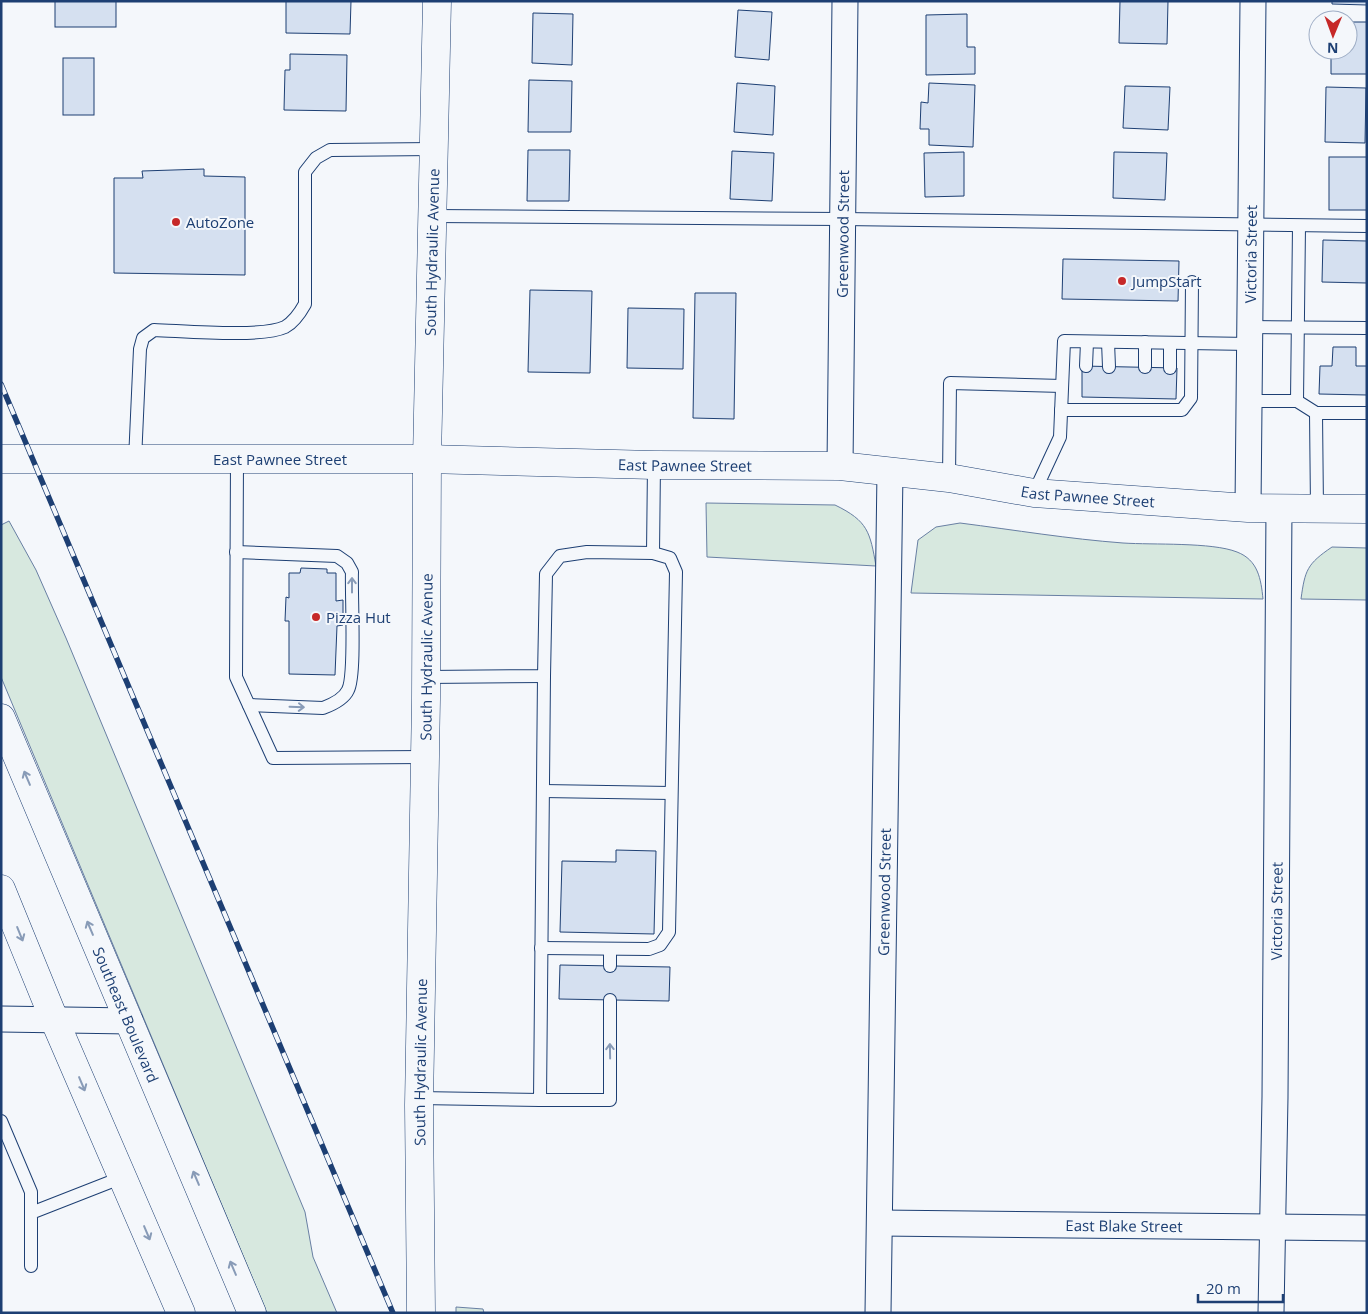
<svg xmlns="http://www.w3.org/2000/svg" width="1368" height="1314" font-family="'Open Sans',sans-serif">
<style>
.green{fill:#d7e8df;stroke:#687fa3}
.building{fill:#d5e0f0;stroke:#1d3f73}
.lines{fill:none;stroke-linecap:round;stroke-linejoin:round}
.service-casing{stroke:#1d3f73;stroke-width:14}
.minor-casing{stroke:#1d3f73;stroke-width:27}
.tertiary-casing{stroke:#1d3f73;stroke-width:29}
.secondary-casing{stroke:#1d3f73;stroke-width:29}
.primary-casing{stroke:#1d3f73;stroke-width:29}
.service{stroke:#f4f7fb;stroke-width:12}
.minor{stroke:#f4f7fb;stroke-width:25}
.tertiary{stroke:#f4f7fb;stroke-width:28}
.secondary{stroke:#f4f7fb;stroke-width:28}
.primary{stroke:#f4f7fb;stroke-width:28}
.rail-casing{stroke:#1d3f73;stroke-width:5.5}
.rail{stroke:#f4f7fb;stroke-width:4;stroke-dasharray:11;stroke-linecap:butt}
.oneway{stroke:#889bb7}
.poi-dot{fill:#c62828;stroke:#f4f7fb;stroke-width:2}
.labels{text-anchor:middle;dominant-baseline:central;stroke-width:4;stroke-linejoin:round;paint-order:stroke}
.poi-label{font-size:15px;fill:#1d3f73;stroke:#f4f7fb;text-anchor:start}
.street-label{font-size:15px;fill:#1d3f73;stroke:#f4f7fb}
</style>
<rect width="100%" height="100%" fill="#f4f7fb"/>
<!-- green -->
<g class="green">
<path d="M706 503 835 505C868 521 870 532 876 566L707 557Z"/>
<path d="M9 521 36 570 66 638 305 1212 313 1257 337 1313H267L1 677V525Z"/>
<path d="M960 523C1015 530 1069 539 1123 543 1153 545 1212 542 1237 552 1258 560 1261 579 1263 599L911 593 918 540 936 527Z"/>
<path d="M1332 547 1367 548V600L1301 599C1305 570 1307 564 1332 547Z"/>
<path d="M456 1307 483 1309 484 1313H456Z"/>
</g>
<!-- building -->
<g class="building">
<rect x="55" y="1" width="61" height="26"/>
<path d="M286 1H351L350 34 286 33Z"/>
<path d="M1120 1H1168L1167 44 1119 43Z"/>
<path d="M1332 1H1367V5L1332 4Z"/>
<path d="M738 10 772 12 769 60 735 57Z"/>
<path d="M533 13 573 14 572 65 532 63Z"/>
<path d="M967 14V47H975V74L926 75V15Z"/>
<path d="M1348 22H1367V74H1331V50H1348Z"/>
<path d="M290 54 347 55 346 111 284 110 285 70H290Z"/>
<rect x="63" y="58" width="31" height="57"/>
<path d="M529 80 572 81 571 132H528Z"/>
<path d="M737 83 775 86 773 135 734 132Z"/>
<path d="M929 83 975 85 973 147 929 145V129H920L921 102 928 103Z"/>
<path d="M1125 86 1170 87 1168 130 1123 128Z"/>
<path d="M1326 87 1366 88 1365 143 1325 142Z"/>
<path d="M528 150H570L569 201H527Z"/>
<path d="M732 151 774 153 772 201 730 199Z"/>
<path d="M964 152V196L925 197 924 153Z"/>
<path d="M1114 152 1167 153 1165 200 1113 198Z"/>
<rect x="1329" y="157" width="38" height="53"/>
<path d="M204 169V176L245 177V275L114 273V178H143L142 171Z"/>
<path d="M1323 240 1367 241V283L1322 282Z"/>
<path d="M1063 259 1179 261 1178 301 1062 299Z"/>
<path d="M530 290 592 291 590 373 528 372Z"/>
<path d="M695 293H736L734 419 693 418Z"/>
<path d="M628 308 684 309 683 369 627 368Z"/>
<path d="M1333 347H1356V366H1367V395L1319 394 1320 366H1332Z"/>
<path d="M1082 366 1177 368 1176 399 1082 397Z"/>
<path d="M301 568 327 569V573H336V601L343 600V625L337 626 335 675 289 674V621H285L286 597 289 598V573H300Z"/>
<path d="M616 850 656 851 654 934 560 932 562 861 616 862Z"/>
<path d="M560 965 670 967 669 1001 559 999Z"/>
</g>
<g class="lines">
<!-- service casing -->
<g class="service-casing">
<g id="service">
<path d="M432 216 842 219 1367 226"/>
<path d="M1299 226 1297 401 1316 413"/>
<path d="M1249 327 1367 328"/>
<path d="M1108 342 1109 367"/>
<path d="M1086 366 1087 342"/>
<path d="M1145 367V342"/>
<path d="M1170 368V343"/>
<path d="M1250 401H1297"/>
<path d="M1061 410H1182L1191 398 1192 282"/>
<path d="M237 459 236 677 273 758 425 757"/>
<path d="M135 460 140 349 143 338 154 330C185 331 261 338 285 327 294 322 300 313 305 304V172L316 158 330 150 434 149"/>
<path d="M949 478 950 383 1062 386"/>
<path d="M1034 493 1060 437 1064 341 1250 344"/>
<path d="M1317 509 1316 413H1367"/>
<path d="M236 552 337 556 347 563 352 572C351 594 356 675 348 690 344 699 331 705 323 708L249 705"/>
<path d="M426 677 544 676 546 574 560 556 587 552 653 553"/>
<path d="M543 791 671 793"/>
<path d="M541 948 649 949 660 945 669 932 676 572 670 558 653 553 654 465"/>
<path d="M610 966V949"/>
<path d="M419 1098 540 1100 544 676"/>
<path d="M540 1100H610V1000"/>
<path d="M1 1121 31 1192V1213"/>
<path d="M31 1266V1213L123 1177"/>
</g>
</g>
<!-- minor casing -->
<g class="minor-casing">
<g id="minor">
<path id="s1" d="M840 466 845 1"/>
<path id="s2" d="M1248 508 1253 1"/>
<path d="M1 1019 130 1021"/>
<path id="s3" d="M880 1223 1367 1228"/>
<path id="s4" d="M878 1313 890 472"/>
<path id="s5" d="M1271 1313 1275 1097 1279 508"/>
</g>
</g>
<!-- tertiary casing -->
<g class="tertiary-casing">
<g id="tertiary">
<path id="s6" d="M421 1313 419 1105 426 699 427 459 437 1"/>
</g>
</g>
<!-- secondary casing -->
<g class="secondary-casing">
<g id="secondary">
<path id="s7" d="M1 459H427L654 465 840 466 949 478 1034 493 1248 508 1367 509"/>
</g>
</g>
<!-- primary casing -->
<g class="primary-casing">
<g id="primary">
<path id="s8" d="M1 718 252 1313"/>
<path d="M1 889 54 1019 181 1313"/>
</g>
</g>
<!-- service -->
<use href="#service" class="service"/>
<!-- minor -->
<use href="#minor" class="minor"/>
<!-- tertiary -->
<use href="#tertiary" class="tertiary"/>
<!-- secondary -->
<use href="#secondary" class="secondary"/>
<!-- primary -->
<use href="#primary" class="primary"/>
<!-- rail casing -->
<g class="rail-casing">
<path id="rail" d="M1 384 393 1313"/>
</g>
<!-- rail -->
<use href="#rail" class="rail"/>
</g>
<!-- one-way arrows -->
<defs><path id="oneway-shaft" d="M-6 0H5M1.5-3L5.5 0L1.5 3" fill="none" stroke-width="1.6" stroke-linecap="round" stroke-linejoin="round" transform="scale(1.25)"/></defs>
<g class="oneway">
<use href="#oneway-shaft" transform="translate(352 585) rotate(-90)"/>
<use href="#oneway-shaft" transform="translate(297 707) rotate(2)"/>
<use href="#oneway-shaft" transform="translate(27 778) rotate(-113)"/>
<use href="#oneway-shaft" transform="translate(90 928) rotate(-113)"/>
<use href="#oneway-shaft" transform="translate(20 934) rotate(68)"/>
<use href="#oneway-shaft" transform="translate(610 1051) rotate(-91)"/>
<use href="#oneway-shaft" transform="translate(82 1084) rotate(67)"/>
<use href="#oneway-shaft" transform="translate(196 1178) rotate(-113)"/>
<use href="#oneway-shaft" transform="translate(147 1233) rotate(67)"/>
<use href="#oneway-shaft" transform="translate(233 1268) rotate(-113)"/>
</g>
<!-- markers -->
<g class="poi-dot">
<circle cx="176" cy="222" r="5"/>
<circle cx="1122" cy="281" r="5"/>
<circle cx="316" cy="617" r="5"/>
</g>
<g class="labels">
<!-- poi labels -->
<g class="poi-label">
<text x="186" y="222">AutoZone</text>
<text x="1132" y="281">JumpStart</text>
<text x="326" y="617">Pizza Hut</text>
</g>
<!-- street labels -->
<g class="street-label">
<text stroke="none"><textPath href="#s1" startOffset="232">Greenwood Street</textPath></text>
<text stroke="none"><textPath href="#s6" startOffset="1061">South Hydraulic Avenue</textPath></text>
<text stroke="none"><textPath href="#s2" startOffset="254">Victoria Street</textPath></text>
<text stroke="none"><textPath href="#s7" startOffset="279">East Pawnee Street</textPath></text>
<text stroke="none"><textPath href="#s7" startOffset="684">East Pawnee Street</textPath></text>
<text stroke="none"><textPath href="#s7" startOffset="1089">East Pawnee Street</textPath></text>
<text stroke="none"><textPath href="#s6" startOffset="656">South Hydraulic Avenue</textPath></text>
<text stroke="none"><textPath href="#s4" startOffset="421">Greenwood Street</textPath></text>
<text stroke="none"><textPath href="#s5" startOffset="402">Victoria Street</textPath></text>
<text stroke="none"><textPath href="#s8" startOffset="322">Southeast Boulevard</textPath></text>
<text stroke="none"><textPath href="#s6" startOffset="251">South Hydraulic Avenue</textPath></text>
<text stroke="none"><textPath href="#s3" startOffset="244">East Blake Street</textPath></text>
</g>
</g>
<!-- border -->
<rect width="1368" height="1314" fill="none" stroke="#1d3f73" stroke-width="5"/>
<!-- north arrow -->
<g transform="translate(1333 35) rotate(181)"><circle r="24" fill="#f4f7fb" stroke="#9eadc5"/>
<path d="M0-4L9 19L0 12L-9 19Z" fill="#c62828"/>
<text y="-8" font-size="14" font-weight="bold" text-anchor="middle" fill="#1d3f73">N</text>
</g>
<!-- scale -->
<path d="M1198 1294v8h85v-8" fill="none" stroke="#1d3f73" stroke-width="2.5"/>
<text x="1206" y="1294" font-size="15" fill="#1d3f73" stroke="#f4f7fb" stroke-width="4" paint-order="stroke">20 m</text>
</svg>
